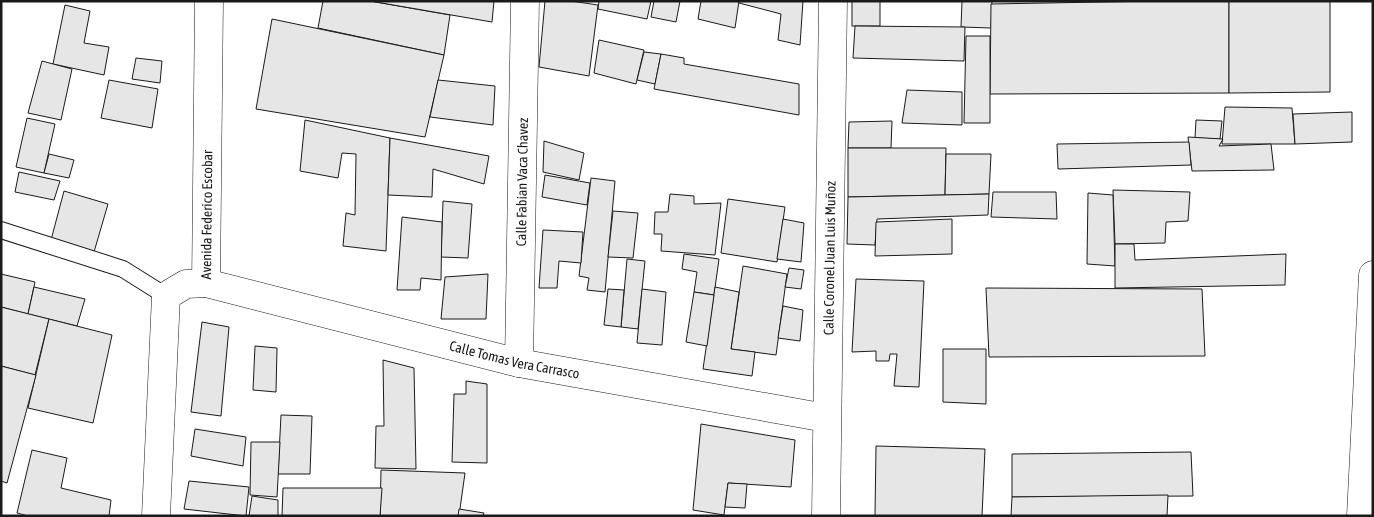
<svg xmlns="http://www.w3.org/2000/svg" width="1374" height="517" font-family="'Asap Condensed',sans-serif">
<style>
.building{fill:#e6e6e6;stroke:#1a1a1a}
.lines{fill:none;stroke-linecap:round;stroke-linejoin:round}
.lane-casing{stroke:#1a1a1a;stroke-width:18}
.street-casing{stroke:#1a1a1a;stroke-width:29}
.lane{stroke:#fff;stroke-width:16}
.street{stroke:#fff;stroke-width:28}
.labels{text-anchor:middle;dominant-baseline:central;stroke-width:4;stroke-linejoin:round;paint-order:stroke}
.street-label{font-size:14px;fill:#1a1a1a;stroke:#fff}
</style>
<rect width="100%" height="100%" fill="#fff"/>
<!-- building -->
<g class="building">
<path d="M323 1H370L450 15 444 55 318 28Z"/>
<path d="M370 1H494L492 22Z"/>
<path d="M545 1H571L598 5 589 76 539 67Z"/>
<path d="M599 1H651L647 19 598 9Z"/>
<path d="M654 1H680L676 22 651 17Z"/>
<path d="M701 1H739L735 28 698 19Z"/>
<path d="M739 1H803L800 45 778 40 781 14 739 3Z"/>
<rect x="852" y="1" width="28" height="25"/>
<path d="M962 1H992L991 28 961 27Z"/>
<path d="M1157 1H1229V93L990 94 991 4Z"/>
<path d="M1229 1H1330V92L1229 93Z"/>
<path d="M65 5 90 11 84 43 109 47 104 75 53 64Z"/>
<path d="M272 19 444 55 425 137 256 109Z"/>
<path d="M855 26 965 27 964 61 853 58Z"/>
<path d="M966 36H990V123H964Z"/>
<path d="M599 40 644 50 636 84 594 73Z"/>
<path d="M644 52 661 54 655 84 637 80Z"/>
<path d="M661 54 684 58V64L799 84V115L654 89Z"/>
<path d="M136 58 162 61 160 83 132 79Z"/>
<path d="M42 61 72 69 61 120 28 113Z"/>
<path d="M109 80 158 89 152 128 101 118Z"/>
<path d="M438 80 495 86 493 125 430 117Z"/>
<path d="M907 90 962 92V125L902 123Z"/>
<path d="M1225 107 1292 108 1295 144H1222Z"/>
<path d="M1352 112V142L1295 144 1293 114Z"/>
<path d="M27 118 55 124 44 173 16 167Z"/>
<path d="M305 120 390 138 386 251 343 246 346 213 355 215 356 154 342 153 338 178 300 171Z"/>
<path d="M1196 120 1222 121 1220 139 1195 138Z"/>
<path d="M892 121 891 148H848L849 122Z"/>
<path d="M1188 137 1223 139 1219 146 1271 144 1274 170 1192 171Z"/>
<path d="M390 138 489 156 484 184 433 169 432 197 388 195Z"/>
<path d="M544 141 584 153 579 180 543 172Z"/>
<path d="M1189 142 1191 165 1058 169 1057 144Z"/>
<path d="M848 148H946L945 195 848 197Z"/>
<path d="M49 154 74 160 69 178 44 173Z"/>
<path d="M946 154H991L989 194 945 195Z"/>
<path d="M19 172 60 181 54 200 15 192Z"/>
<path d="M545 175 590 183 587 205 542 197Z"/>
<path d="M591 178 615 181 605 292 587 290 589 278 579 276Z"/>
<path d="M1113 190 1190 192 1188 221 1166 222 1165 243 1115 244Z"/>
<path d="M64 191 108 204 94 252 51 240Z"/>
<path d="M993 192H1056L1057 219 991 217Z"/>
<path d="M1088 193 1113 195 1115 266 1087 264Z"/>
<path d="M670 194 694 196V204L721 203 715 255 661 251 662 234H654L655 212H668Z"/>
<path d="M989 194 988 215 877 219 875 245 847 244 848 197Z"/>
<path d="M728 199 785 207 777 262 721 253Z"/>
<path d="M443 201 472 204 468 258 441 257Z"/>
<path d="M613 211 638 213 633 258 608 257Z"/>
<path d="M402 217 442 222 441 280 421 278 420 290H397Z"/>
<path d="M783 219 804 223 801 262 777 259Z"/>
<path d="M952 219V254L875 256 876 222Z"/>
<path d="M543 230 583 232 581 263 559 261 557 288H539Z"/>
<path d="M1115 244H1134L1135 260 1286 254 1285 285 1115 288Z"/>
<path d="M684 254 719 259 714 295 694 292 697 272 682 269Z"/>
<path d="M627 259 645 261 638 329 621 327Z"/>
<path d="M743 266 787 274 776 355 731 349Z"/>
<path d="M789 268 804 270 801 289 785 287Z"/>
<path d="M1 274 35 282 28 314 1 307Z"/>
<path d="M488 274 486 319H441L445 277Z"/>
<path d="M856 279 924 281 919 387 894 386 897 354H890L889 361H876V351L852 352Z"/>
<path d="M34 287 85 299 77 326 28 314Z"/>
<path d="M715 287 739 292 731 349 755 352 752 376 703 369Z"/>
<path d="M986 288 1202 289 1205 356 989 357Z"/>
<path d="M608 289 624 290 621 327 604 325Z"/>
<path d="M642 289 666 292 662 345 637 343Z"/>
<path d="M694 292 714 295 707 346 686 342Z"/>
<path d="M783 306 803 310 800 341 778 338Z"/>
<path d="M1 307 49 319 35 375 1 366Z"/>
<path d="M49 319 112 335 93 423 28 408Z"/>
<path d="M202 322 229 327 221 416 191 412Z"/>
<path d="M255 346 277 348 276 392 253 390Z"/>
<path d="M943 349H986V404L943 402Z"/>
<path d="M383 360 414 368 416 469 375 468 376 426H384Z"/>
<path d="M1 366 36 375 7 483 1 481Z"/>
<path d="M466 381 487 384V463L452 462 454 394H466Z"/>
<path d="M281 415 312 416 310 474H278Z"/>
<path d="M701 424 795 440 791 487 728 483 724 515 693 510Z"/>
<path d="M195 429 246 437 243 466 191 456Z"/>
<path d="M251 442H280L277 497 250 495Z"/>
<path d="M876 446 985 449 982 516H875Z"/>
<path d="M32 450 67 458 61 488 111 500 109 516H28L17 513Z"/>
<path d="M1191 452 1193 496 1012 497V454Z"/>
<path d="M381 470 465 473 459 516H380Z"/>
<path d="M189 481 249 487 246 516 184 509Z"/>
<path d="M728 483 747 484 745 508 725 507Z"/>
<path d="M283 488H382L380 516H282Z"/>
<path d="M1168 495 1167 516H1011L1012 497Z"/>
<path d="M252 496 278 500V516H249Z"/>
<path d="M459 509 484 513 483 516H458Z"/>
</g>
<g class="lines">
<!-- lane casing -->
<g class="lane-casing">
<path id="lane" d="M1 230 123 269 166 296"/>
</g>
<!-- street casing -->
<g class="street-casing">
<g id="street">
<path id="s1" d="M206 283 519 363 826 418"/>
<path id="s2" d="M519 363 525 1"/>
<path id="s3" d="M156 516 166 296 186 284 206 283 209 1"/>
<path id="s4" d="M826 516 833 1"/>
<path d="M1361 516 1373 275"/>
</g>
</g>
<!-- lane -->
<use href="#lane" class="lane"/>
<!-- street -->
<use href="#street" class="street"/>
</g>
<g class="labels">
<!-- street labels -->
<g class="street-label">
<text stroke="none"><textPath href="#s2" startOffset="181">Calle Fabian Vaca Chavez</textPath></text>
<text stroke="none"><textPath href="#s3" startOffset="332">Avenida Federico Escobar</textPath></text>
<text stroke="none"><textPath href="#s4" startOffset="258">Calle Coronel Juan Luis Muñoz</textPath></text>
<text stroke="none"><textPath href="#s1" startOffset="318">Calle Tomas Vera Carrasco</textPath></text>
</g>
</g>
<!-- border -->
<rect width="1374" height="517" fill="none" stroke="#1a1a1a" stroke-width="5"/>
</svg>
